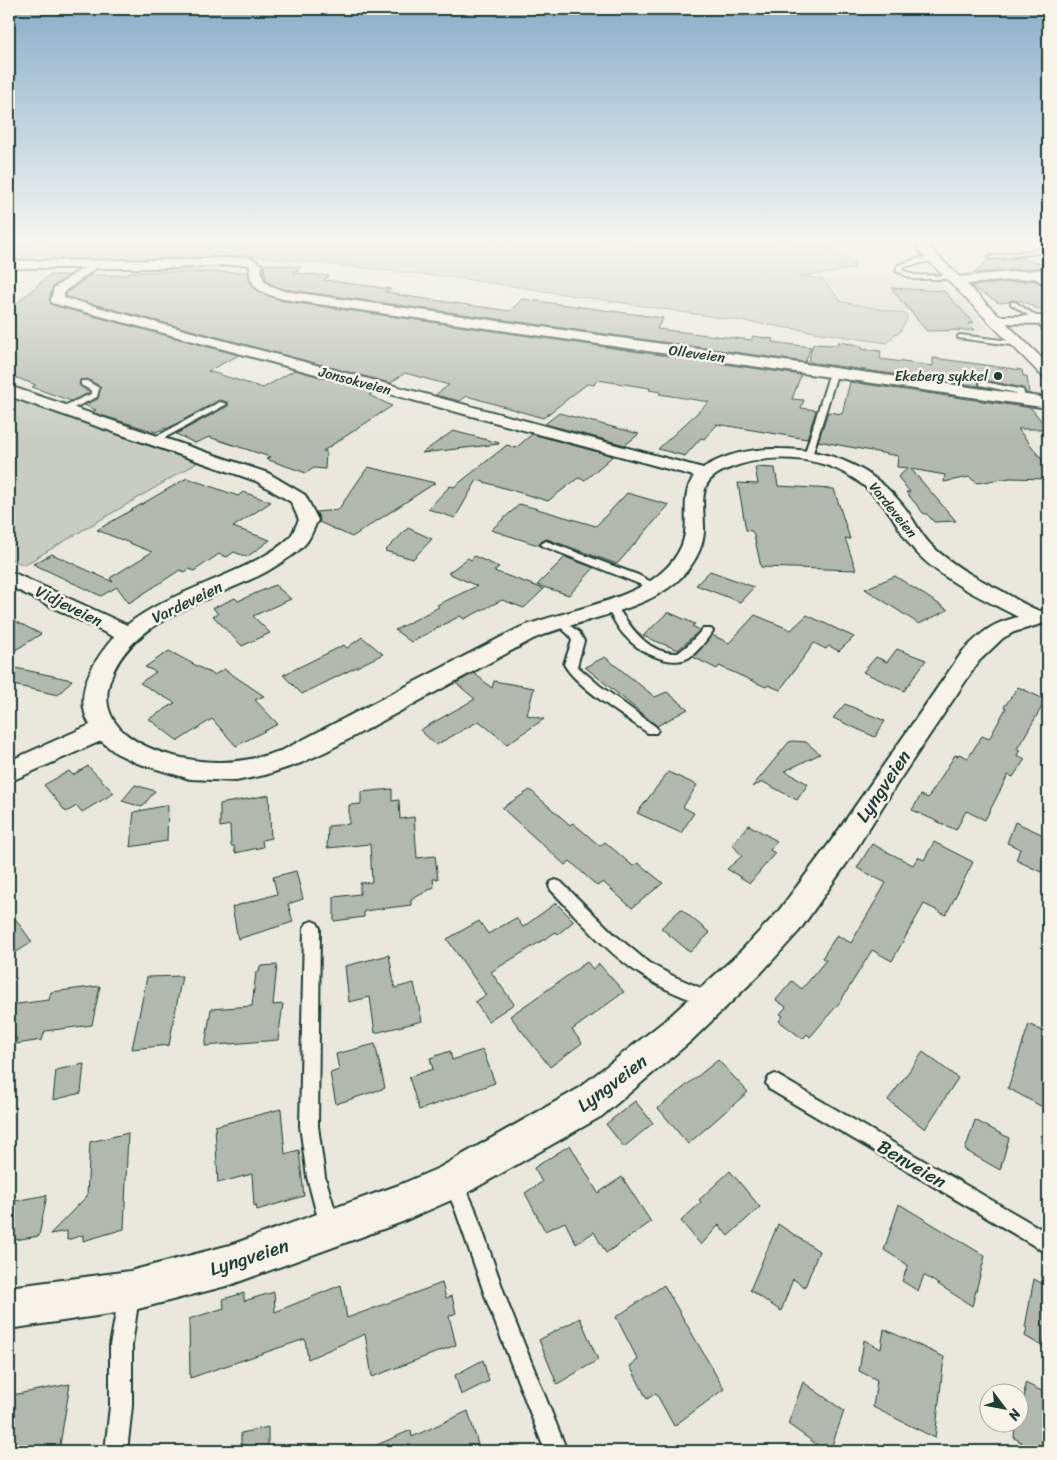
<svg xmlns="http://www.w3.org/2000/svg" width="1057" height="1460" font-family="Sriracha,sans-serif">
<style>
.built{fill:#d9dacf}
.green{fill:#c8ccc1;stroke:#74847a}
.building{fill:#b2b8ae;stroke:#1f3d34}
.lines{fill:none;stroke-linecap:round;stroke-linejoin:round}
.service-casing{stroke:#1f3d34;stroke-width:4}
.minor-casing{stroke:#1f3d34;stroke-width:4}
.tertiary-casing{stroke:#1f3d34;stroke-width:3}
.service{fill:#f7f3e8;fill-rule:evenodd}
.minor{fill:#f7f3e8;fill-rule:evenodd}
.tertiary{fill:#f7f3e8;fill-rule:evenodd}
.poi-dot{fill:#1f3d34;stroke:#f7f3e8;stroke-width:2}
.labels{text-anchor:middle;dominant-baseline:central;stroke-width:5;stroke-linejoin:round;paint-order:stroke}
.far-street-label{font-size:14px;fill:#1f3d34;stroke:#f7f3e8}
.far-poi-label{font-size:14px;fill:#1f3d34;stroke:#f7f3e8;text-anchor:end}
.street-label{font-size:16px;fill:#1f3d34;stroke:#f7f3e8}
.near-street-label{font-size:19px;fill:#1f3d34;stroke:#f7f3e8}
</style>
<rect width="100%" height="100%" fill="#eae8dd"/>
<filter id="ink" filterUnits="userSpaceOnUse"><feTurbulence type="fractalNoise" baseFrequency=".02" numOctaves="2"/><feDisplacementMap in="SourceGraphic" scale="10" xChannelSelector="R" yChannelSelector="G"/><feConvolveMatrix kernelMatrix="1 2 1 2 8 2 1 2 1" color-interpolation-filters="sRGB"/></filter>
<g filter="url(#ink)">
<!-- built -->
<g class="built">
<path d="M822 238H901L838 245Z"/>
<path d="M883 276 913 283H938L955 300H962L989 329H980L981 331H920L913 318 916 317 914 313 846 302 825 280Z"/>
</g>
<!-- green -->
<g class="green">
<path d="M9 238H814L855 262 854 268 832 273 798 276 822 279 842 302 906 314 907 320 899 333 895 334 887 343 465 279 254 256 189 260 9 262Z"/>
<path d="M9 387 207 457 24 565 9 558Z"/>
</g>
<!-- building -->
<g class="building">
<path d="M1018 258 1048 265V267L975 273 988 259 991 261Z"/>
<path d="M267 264 301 267 293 273 329 276 324 280 391 289 385 292 399 294 398 295 510 311 522 299 529 300 663 318 657 329 751 340 753 336 773 339 772 342 811 347 805 362 284 289 271 284 266 279 264 266Z"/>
<path d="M130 272H248L250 281 257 291 283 301 801 375 792 399 804 400 801 408 816 410 807 439 716 424 717 425 704 439 701 438 685 456 658 449 709 402 659 394 661 392 649 390 650 388 597 380 594 385 587 384 543 418 467 396 460 401 435 395 449 385 405 373 390 383 66 297V293L90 275H126Z"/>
<path d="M49 275H70L52 288 49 300 52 305 239 355 208 371 263 388 295 370 375 392 369 395 392 406 323 451H326L325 469 314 468 306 473 266 459 270 457 209 437 195 443 176 434 228 406V402L219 400 167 429 165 428 156 432 91 412 96 410 84 405 98 399 101 387 88 379 80 380 79 385 89 393 71 401 32 387 36 385 9 375V310Z"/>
<path d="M1034 280 1048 288V314L1022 301 1011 300 1009 302 999 303 971 286Z"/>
<path d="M891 288 944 291 974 323H968L975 330 927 331Z"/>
<path d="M838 342 858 345 862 346V349L881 351 880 359 933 366V358L1022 370 1023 376H1027L1029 394 1026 393 1023 388 980 379 978 381 979 386 808 362 813 344 837 345Z"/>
<path d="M850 382 1031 408 1048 429H1018L1048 467V479L1010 478 977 483 969 477 944 482 945 475 911 469 956 521 934 522 927 514H924L906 492H910L898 477 908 468 897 467 898 456 818 441 828 412 842 414Z"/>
<path d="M559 413 639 434 625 445 545 424Z"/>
<path d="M453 431 499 443V444L422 453Z"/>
<path d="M532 434 613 456 585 480 578 478 548 501 477 480 455 518 428 509 450 486 454 487 507 445 516 448Z"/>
<path d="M368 467 435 483 352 537 319 522 320 519 316 512 338 510Z"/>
<path d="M755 467 775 468 778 486 834 489 850 539 845 538 856 570 761 567 754 535 752 531 746 530 738 483 758 484Z"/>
<path d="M187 478 238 496 243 492 271 502 233 527 270 540 247 557 234 552 227 557 219 554 194 571 189 569 185 572 180 570 129 603 117 587 101 596 33 564 52 554 113 582 110 578 152 552 97 530Z"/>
<path d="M627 493 669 505 617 564 547 539 540 542 541 546 491 530 520 504 596 526Z"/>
<path d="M408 528 432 539 413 559 385 551Z"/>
<path d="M474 556 499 567 494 571 544 589 524 608 502 600 464 619 460 616 411 642 395 630 439 607 437 605 477 586 448 573 468 558 471 560Z"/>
<path d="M565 557 594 568 569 595 537 585Z"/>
<path d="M710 571 754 587 740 602 696 585Z"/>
<path d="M895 576 948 610 919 624 865 589Z"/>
<path d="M275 585 291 599 253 616 270 633 242 646 213 616 218 614 213 608 235 598 238 601Z"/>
<path d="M668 612 695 624 692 626 700 630 678 650 643 636Z"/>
<path d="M755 615 791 630 807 615 854 637 839 651 829 646 826 649 814 643 780 690 768 685 766 687 719 666 717 669 693 657 712 635 729 643Z"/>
<path d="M9 618 41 634 9 654Z"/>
<path d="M362 637 383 654 302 694 283 675 344 645 347 648Z"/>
<path d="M897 649 926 660 904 691 863 672 876 657 887 662Z"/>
<path d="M169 651 214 675 224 669 264 696 255 700 278 724 236 746 212 719 178 741 149 719 175 703 140 683 156 672 145 667Z"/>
<path d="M605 657 655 697 667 692 688 709 657 726 585 667Z"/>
<path d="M11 667 72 680 58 695 9 684Z"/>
<path d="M474 673 492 688 494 681 534 688 527 715 544 719 507 744 479 721 436 745 420 730 475 699 456 683Z"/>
<path d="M1018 687 1046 700 1017 749 1020 750 1017 755 1025 759 1013 777 1008 775 985 820 966 811 956 830 912 810 921 795 928 798 955 755 958 756 959 754 968 758 982 736 989 739 1006 708 1004 707Z"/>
<path d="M845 704 885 721 875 737 833 718Z"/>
<path d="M793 741 806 742 820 754 785 771 808 784 797 800 763 782 752 787 789 742Z"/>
<path d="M88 766 114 793 82 812 77 806 66 812 44 785 69 771 73 775Z"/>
<path d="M668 772 697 785 683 807 694 813 681 833 637 813Z"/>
<path d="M135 785 155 791 142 807 122 801Z"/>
<path d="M392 789V801L399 800 400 819 414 817 417 858 435 856 438 879H433L434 887 411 900V905L364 911V917L334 921V897L360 894V883L372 882 370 844 327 848 328 826 349 824V805L361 804V792Z"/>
<path d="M530 790 570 825 573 823 600 846 605 842 633 866 638 863 663 883 632 908 603 882 597 886 570 861 565 865 502 808Z"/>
<path d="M269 795 271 838 262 840 263 847 235 853 234 846H231L230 825 220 827V804Z"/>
<path d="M168 805 167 841 130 847 134 812Z"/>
<path d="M1015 822 1048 837V854L1041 872 1016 860 1020 849 1007 843Z"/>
<path d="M749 825 777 841 770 850 775 853 750 883 727 869 742 856 732 844Z"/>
<path d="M934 842 973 862 946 915 924 904 892 961 872 950 840 1002 810 1037 807 1034 803 1039 779 1021 783 1016 780 1014 786 1007 776 1000 792 981 802 989 826 960 822 958 837 935 851 943 886 883 857 868 872 844 913 865 918 857 924 860Z"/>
<path d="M296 871 303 899 288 904 293 922 238 939 232 907 277 894 273 877Z"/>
<path d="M556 903 574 921 558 934 556 932 491 972 514 1004 488 1021 475 1002 486 995 447 939 479 921 488 934 516 918 523 927Z"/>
<path d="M681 909 710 933 690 952 661 928Z"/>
<path d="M9 910 32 942 9 957Z"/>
<path d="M389 955 395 988 414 983 422 1021 375 1033 370 997 349 1002 345 966Z"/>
<path d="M587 962 593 969 599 964 624 992 572 1030 582 1043 550 1067 510 1016Z"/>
<path d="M277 965 273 1005 283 1004 278 1040 205 1046 211 1009 252 1006 256 972H259L260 966Z"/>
<path d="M182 976 169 1045 132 1049 147 977Z"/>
<path d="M100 986 92 1025 45 1031 42 1040 16 1044 17 1038 9 1039V1005L49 1000 51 992Z"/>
<path d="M1029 1024 1048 1034V1110L1008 1088Z"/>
<path d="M375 1044 385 1088 336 1104 330 1073 339 1070 336 1054Z"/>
<path d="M483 1050 495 1083 419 1110 409 1077 433 1069 430 1058 450 1051 452 1060Z"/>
<path d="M923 1052 958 1078 925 1129 888 1100Z"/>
<path d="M718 1060 748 1092 688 1144 658 1108Z"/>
<path d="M84 1064 81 1093 53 1100 56 1070Z"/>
<path d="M635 1101 653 1123 624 1147 606 1124Z"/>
<path d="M281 1109 285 1154 299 1150 304 1196 257 1210 256 1205 254 1206 252 1174 218 1183 215 1126Z"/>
<path d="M975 1120 1009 1138 1000 1170 965 1150Z"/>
<path d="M128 1133 124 1229 83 1241V1235L67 1240V1231L50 1234 87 1196 90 1142Z"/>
<path d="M570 1145 598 1193 622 1177 651 1222 606 1253 594 1232 576 1244 565 1222 545 1231 525 1193 542 1182 534 1168Z"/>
<path d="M730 1171 760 1207 728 1236 719 1225 701 1245 681 1221 701 1202 699 1200Z"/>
<path d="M47 1195 39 1236 9 1241V1202Z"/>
<path d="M899 1204 985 1256 972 1306 924 1275 918 1291 902 1281 908 1265 884 1250Z"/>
<path d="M778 1224 819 1251 805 1287 793 1279 781 1311 750 1290Z"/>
<path d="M1034 1279 1048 1287V1341L1045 1339 1043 1347 1025 1336 1027 1328 1025 1327Z"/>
<path d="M442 1283 446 1298 452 1296 456 1313 449 1316 456 1345 372 1377 365 1334 308 1359 305 1339 190 1378 189 1319 224 1308 223 1299 244 1293V1301L274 1292 275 1312 341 1285 347 1318Z"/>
<path d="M664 1285 724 1389 674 1426 656 1393 647 1399 630 1366 638 1360 616 1317Z"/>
<path d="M580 1318 598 1360 557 1384 539 1340Z"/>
<path d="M884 1329 944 1357 935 1438 873 1407 877 1380 859 1371 864 1340 881 1349Z"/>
<path d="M483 1360 489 1381 461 1395 455 1375Z"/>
<path d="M803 1382 844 1411 830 1451H826L788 1424Z"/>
<path d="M1025 1383 1048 1394V1451H1020L1021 1442 1014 1438 1015 1422H1020V1409L1024 1411Z"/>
<path d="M70 1384 59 1451H9V1412L12 1395Z"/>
<path d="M468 1411 480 1451H363L411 1430 412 1437Z"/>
<path d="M268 1427V1451H241V1433Z"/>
</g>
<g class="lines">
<!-- service casing -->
<g class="service-casing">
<g id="service">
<path d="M1048 248V252L991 259 988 257Z"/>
<path d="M934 257 936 260 903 267 902 270 914 275 953 276 955 279H913L896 271 898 265 917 259Z"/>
<path d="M1033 273 1048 282V286L1031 276Z"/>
<path d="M1011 302H1015L1039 318 1042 319 1048 327V334L1046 333 1038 322 1011 304Z"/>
<path d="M960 335 1019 342 1023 344 1019 346 958 338V336Z"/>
<path d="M830 372 837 374 812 456 805 458 804 456Z"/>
<path d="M81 381H87L99 388 97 397 65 412H59V408L91 394 92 391 81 385Z"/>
<path d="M980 381 1023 390 1026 401 1019 403 1016 393 980 385Z"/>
<path d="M220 402 227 404 155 443 148 441Z"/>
<path d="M546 541 638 575 661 587 660 589H652L543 546 541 544Z"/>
<path d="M610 602 614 603C630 625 646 655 678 653L688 645 703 629H711L713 631C706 640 697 654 686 659 667 666 638 651 626 637 617 628 612 616 605 605Z"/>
<path d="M559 618 579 632 584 641 577 666 599 685 656 727 658 730 656 733H648C627 718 575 686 564 664L572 641 570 636 554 621Z"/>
<path d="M556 880 561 882 614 934 649 963 673 976 715 994 717 999 715 1004 709 1007C686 998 660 988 640 974 606 952 579 919 551 890L549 886 551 882Z"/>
<path d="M312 921 317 923 320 928 318 1126 325 1177 340 1226 337 1233 330 1236 323 1233 320 1226 307 1177 300 1126 304 928 307 923Z"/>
<path d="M775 1074 1048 1233V1254L769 1089 766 1083 769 1077Z"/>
<path d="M452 1172 459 1174 474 1206 508 1304 567 1451H545L488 1304 455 1209 443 1181 445 1174Z"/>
<path d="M129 1286 136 1289 139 1296 132 1345V1406L127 1451H105L110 1406V1345L119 1296 122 1289Z"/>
</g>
</g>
<!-- minor casing -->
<g class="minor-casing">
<g id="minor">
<path d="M249 257 262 265C260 282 268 287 284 291L1048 398V408L283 299C264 294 247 289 250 266L246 264 177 268H96L64 292V298L703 468C724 454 754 448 779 449 830 449 873 467 905 508 914 520 920 534 931 545 950 564 976 578 1000 590 1009 595 1033 610 1041 611 1043 611 1046 610 1048 610V622L1014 632 1003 638 979 661 898 782 851 857 799 931 761 973 691 1041 602 1116 465 1194 402 1222 230 1285 130 1311 9 1329V1287L130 1271 230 1245 399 1185 439 1168 576 1090 667 1019 739 953 777 913 831 841 963 651C984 631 990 624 1018 617 984 599 943 581 916 552 907 542 900 530 893 518 883 503 869 488 853 478 819 455 768 453 730 468 721 471 710 477 706 486 701 499 704 513 704 527 705 548 691 569 676 582 638 614 577 619 533 639L327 751 301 763 265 775 236 781 190 779 137 763 116 753 101 741 9 782V761L90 725C72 694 93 661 114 637L9 586V572L16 574 127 625C160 598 212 583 251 563 264 556 280 548 290 537 294 532 296 525 299 520L291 502 256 481 9 396V386L268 473 305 495 318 520C314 527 311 537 306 543 296 555 279 564 266 572 215 599 135 617 112 675 86 739 173 762 220 762 242 762 263 757 283 750L517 629C567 607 656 602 681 547 692 523 678 500 694 476L52 303 51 300 54 288 83 268H9V261L177 260Z"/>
<path d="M1048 269V277L956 285 950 281 956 277Z"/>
<path d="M995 316H1048V324L990 323 988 320 990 317Z"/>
</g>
</g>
<!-- tertiary casing -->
<g class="tertiary-casing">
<path id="tertiary" d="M922 238H938L929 244 930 248 1048 364V378L1042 376 920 252 917 242Z"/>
</g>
<!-- service -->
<use href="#service" class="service"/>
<!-- minor -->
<use href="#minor" class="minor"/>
<!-- tertiary -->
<use href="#tertiary" class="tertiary"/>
</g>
</g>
<!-- sky -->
<linearGradient id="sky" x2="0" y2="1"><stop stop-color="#89aeca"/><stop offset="0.54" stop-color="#f6f5f0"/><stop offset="1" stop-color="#f6f5f0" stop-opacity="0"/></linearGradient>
<rect width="1057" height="442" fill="url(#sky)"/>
<!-- markers -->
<circle class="poi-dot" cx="998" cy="376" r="5"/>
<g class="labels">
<!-- far-street labels -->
<g class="far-street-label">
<text transform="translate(697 354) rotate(8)">Olleveien</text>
<text transform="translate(355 381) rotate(15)">Jonsokveien</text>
<text transform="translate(893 510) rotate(51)">Vardeveien</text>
</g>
<!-- far-poi labels -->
<g class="far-poi-label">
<text x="988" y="376">Ekeberg sykkel</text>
</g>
<!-- street labels -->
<g class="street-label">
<text transform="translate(187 602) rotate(-26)">Vardeveien</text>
<text transform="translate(69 606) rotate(26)">Vidjeveien</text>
</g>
<!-- near-street labels -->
<g class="near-street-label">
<text transform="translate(883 786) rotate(-56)">Lyngveien</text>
<text transform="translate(612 1083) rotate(-37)">Lyngveien</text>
<text transform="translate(912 1164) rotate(31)">Benveien</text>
<text transform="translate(249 1257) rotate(-18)">Lyngveien</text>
</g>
</g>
<!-- margin -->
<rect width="1057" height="1460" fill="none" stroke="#f7f3e8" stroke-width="30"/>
<rect x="15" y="15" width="1027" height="1430" fill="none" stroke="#1f3d34" stroke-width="2" filter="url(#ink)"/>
<!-- north arrow -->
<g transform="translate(1004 1408) rotate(122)"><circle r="24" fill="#f7f3e8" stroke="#a1aaa0"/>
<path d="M0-4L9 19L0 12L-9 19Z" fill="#1f3d34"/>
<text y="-8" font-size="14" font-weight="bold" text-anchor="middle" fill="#1f3d34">N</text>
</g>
</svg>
